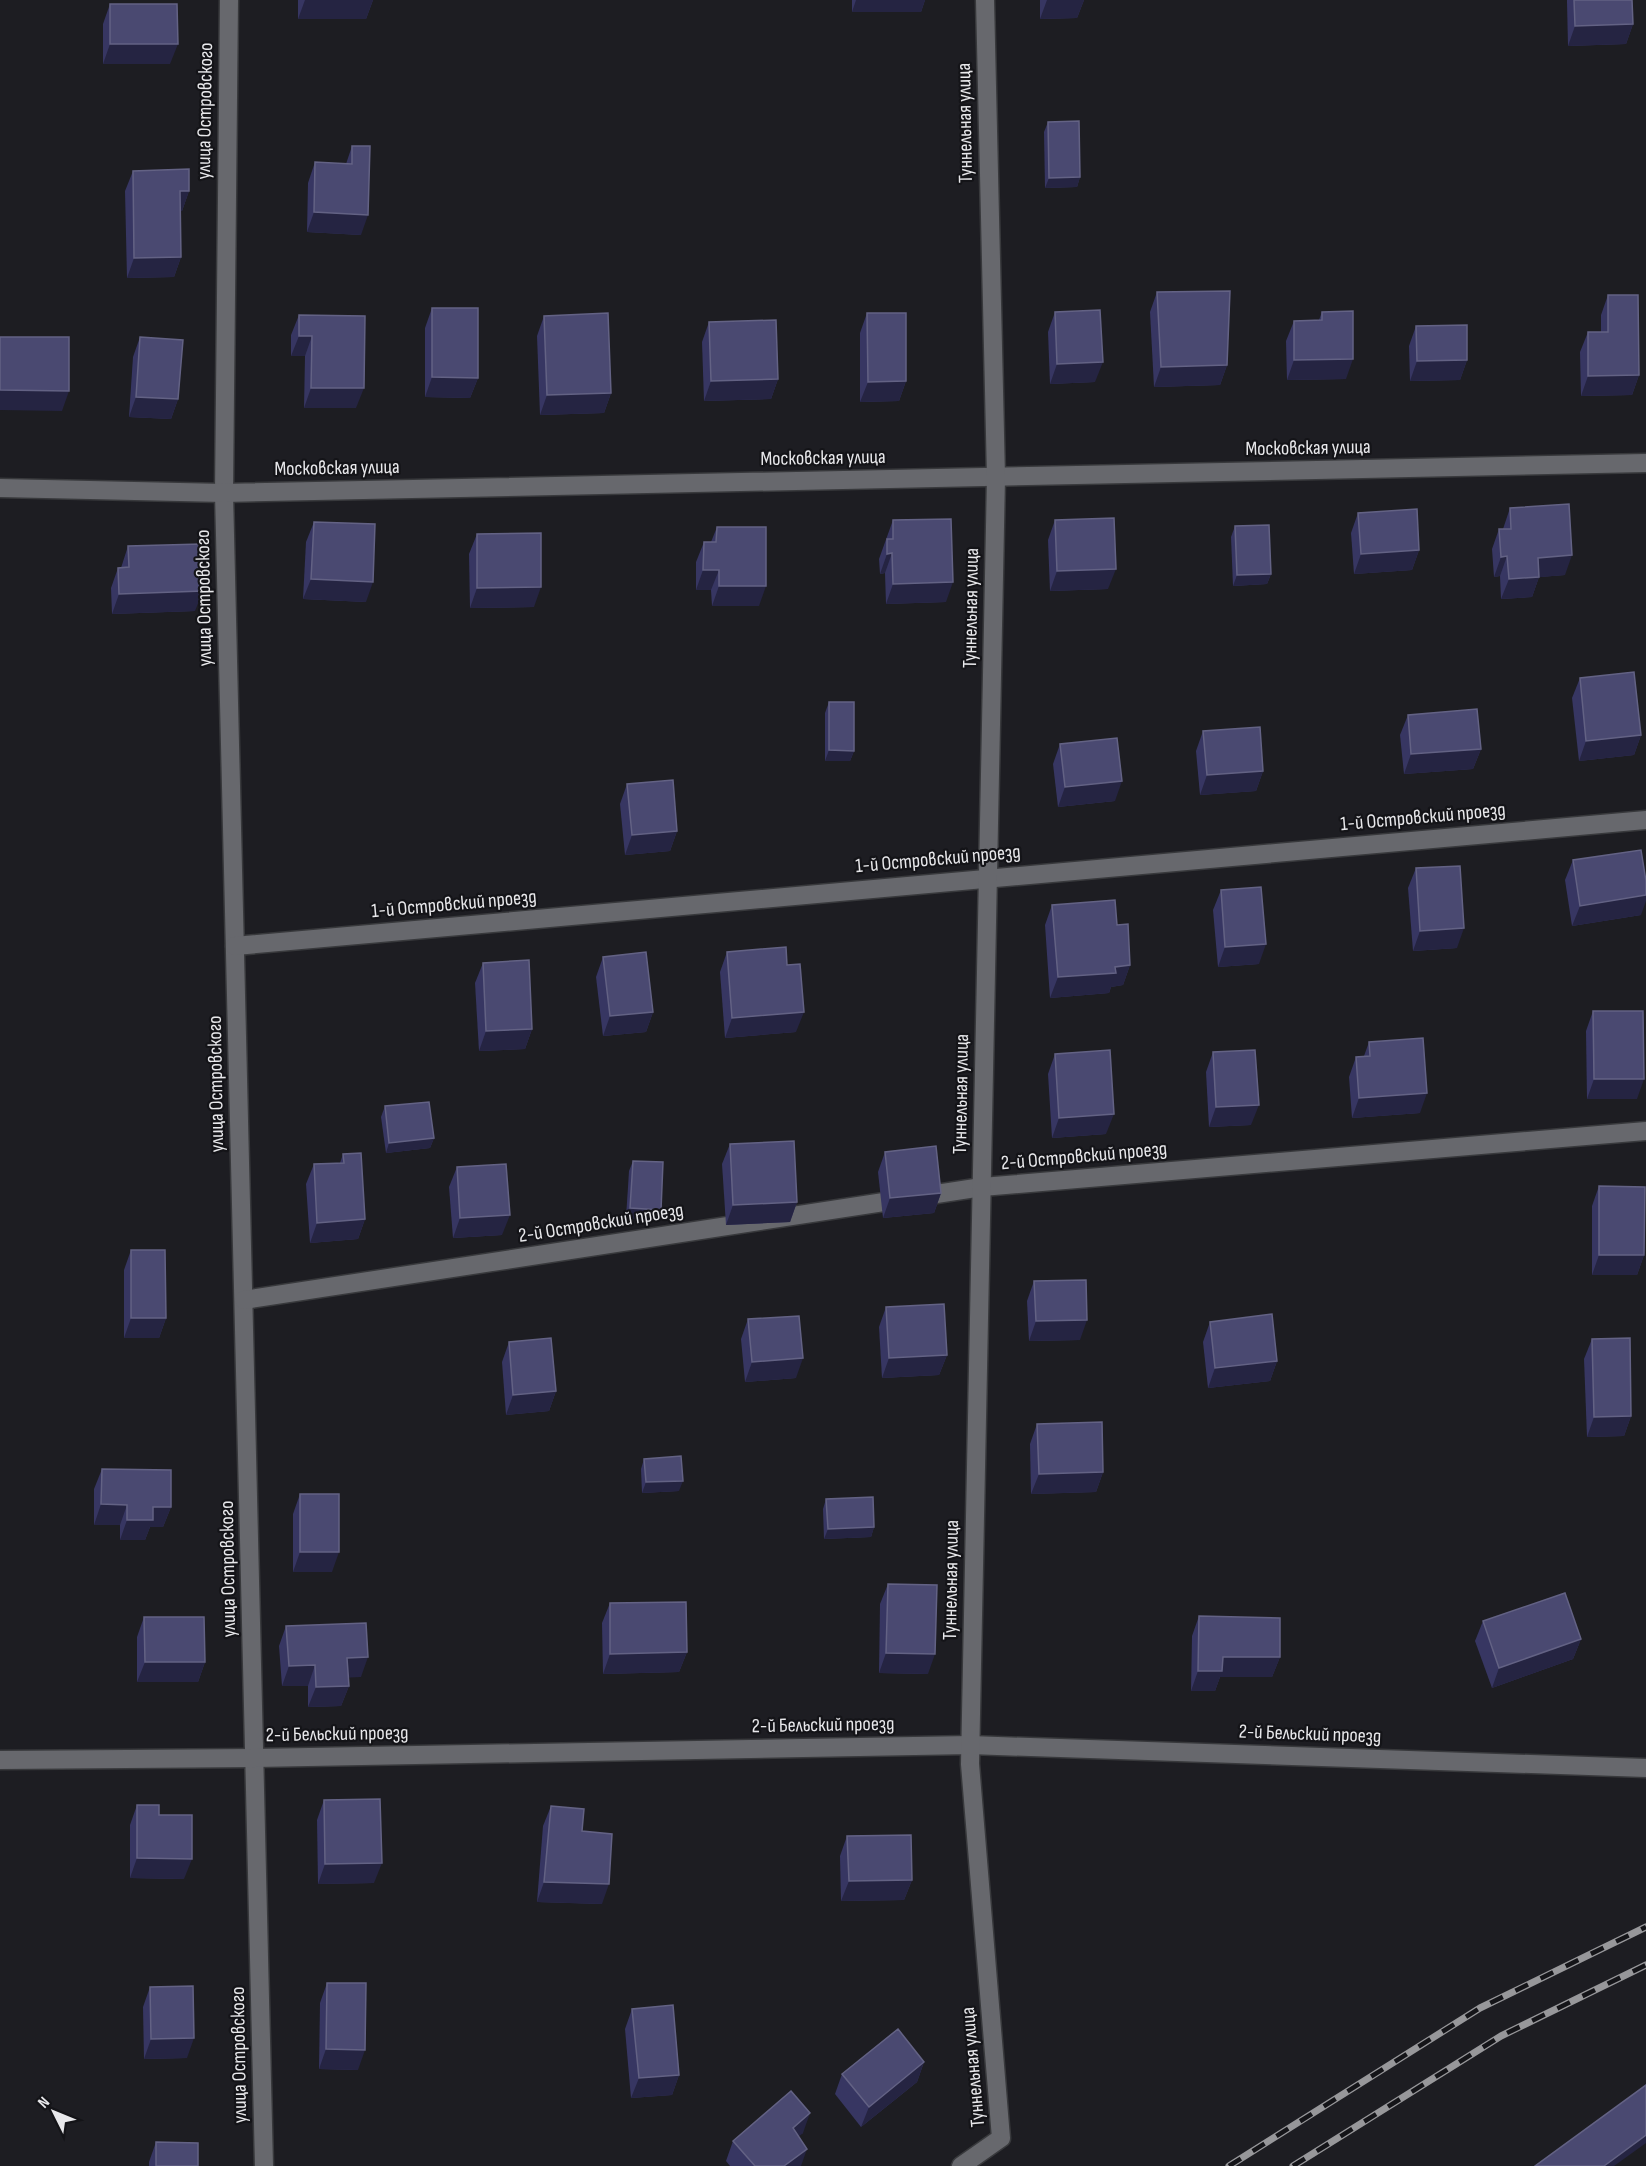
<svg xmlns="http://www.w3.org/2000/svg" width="1646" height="2166" font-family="'Sofia Sans Condensed',sans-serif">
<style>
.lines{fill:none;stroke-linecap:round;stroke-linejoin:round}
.minor-casing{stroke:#38393c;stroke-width:21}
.minor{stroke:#67686d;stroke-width:18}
.rail-casing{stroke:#97979a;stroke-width:7}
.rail{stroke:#141418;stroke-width:4.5;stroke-dasharray:14;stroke-linecap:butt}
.wall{fill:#373662}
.shaded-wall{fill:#252442}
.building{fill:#4a4971;stroke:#636284;stroke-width:1.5}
.labels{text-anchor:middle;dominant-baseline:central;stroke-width:4.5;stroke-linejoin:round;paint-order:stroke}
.street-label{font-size:20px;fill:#e8e8eb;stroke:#141418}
</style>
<rect width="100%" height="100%" fill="#1d1d22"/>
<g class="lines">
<!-- minor casing -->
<g class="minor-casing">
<g id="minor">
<path d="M229 0 224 493 264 2166"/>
<path d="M0 488 224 493 1646 463"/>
<path d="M235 946 1646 820"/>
<path d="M244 1300 982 1187 1646 1131"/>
<path d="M0 1760 255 1758 970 1745 1646 1768"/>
<path d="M961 2166 1001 2138 970 1764 996 477 985 0"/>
</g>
</g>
<!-- minor -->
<use href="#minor" class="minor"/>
<!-- rail casing -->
<g class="rail-casing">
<g id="rail">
<path d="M1229 2166 1480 2008 1646 1927"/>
<path d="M1293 2166 1501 2036 1646 1965"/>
</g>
</g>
<!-- rail -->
<use href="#rail" class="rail"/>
</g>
<!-- wall -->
<g class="wall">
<path d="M298 0H373L366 19H298Z"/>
<path d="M852 0H925L921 12H852Z"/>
<path d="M1040 0H1084L1077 18 1040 19Z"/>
<path d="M1567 0H1632L1633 24 1626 44 1568 46 1567 2Z"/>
<path d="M110 4 170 64H103V24Z"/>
<path d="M1048 122 1080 177 1077 187 1045 188 1044 132Z"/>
<path d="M352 146 361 235 307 232 308 183 315 162 346 164Z"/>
<path d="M133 171 189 191 182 211H181V257L174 277 127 278 125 191Z"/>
<path d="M1157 292 1227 365 1220 385 1154 387 1150 312Z"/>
<path d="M1608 295 1639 375 1632 395 1581 396 1580 352 1588 332H1601V315Z"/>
<path d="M432 308 478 378 470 398 425 397V328Z"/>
<path d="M1055 312 1095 382 1050 384 1048 332Z"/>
<path d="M1322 312 1346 379 1287 380 1286 341 1294 321 1319 320Z"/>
<path d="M867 313 906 381 899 401 860 402V333Z"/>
<path d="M299 315 356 408H304L305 356H291V335Z"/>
<path d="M544 316 611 393 604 413 540 415 537 336Z"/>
<path d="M709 322 778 379 771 399 704 401 702 342Z"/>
<path d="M1416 326 1467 360 1460 380 1410 381 1409 346Z"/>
<path d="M140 337 178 399 171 419 129 417 133 357Z"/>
<path d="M1510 508 1565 575 1539 577 1532 597 1501 599 1500 576 1494 577 1492 549 1499 529H1503Z"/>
<path d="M1358 513 1419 550 1412 570 1354 574 1351 533Z"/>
<path d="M893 520 946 602 886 604 885 573 880 574 879 559Z"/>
<path d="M1055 520 1108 589 1050 591 1048 540Z"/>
<path d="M314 522 366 602 303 599 306 542Z"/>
<path d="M1235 526 1271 574 1267 584 1233 586 1231 537Z"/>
<path d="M717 527 759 606H712L711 590H696V562L704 542H711Z"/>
<path d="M477 534 534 607 470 608 469 554Z"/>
<path d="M128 546 195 611 112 614 111 588 118 568H121Z"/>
<path d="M1580 678 1641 735 1634 755 1579 761 1572 698Z"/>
<path d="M829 702 854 751 850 761H825V713Z"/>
<path d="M1408 715 1481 749 1473 769 1404 774 1400 735Z"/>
<path d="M1203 731 1263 771 1256 791 1200 795 1196 751Z"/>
<path d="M1060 744 1115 801 1058 807 1053 764Z"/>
<path d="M627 784 677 831 670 851 625 855 620 804Z"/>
<path d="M1573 860 1641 915 1572 926 1565 880Z"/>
<path d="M1416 868 1457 948 1413 951 1408 888Z"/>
<path d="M1221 890 1259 964 1218 967 1213 910Z"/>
<path d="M1052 905 1117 925 1130 965 1123 985 1111 987 1109 993 1050 998 1045 925Z"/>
<path d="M727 952 787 965 796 1032 725 1038 720 972Z"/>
<path d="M603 957 653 1012 646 1032 603 1036 596 977Z"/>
<path d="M483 963 532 1029 525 1049 479 1051 475 983Z"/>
<path d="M1593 1011 1637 1099H1587L1586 1031Z"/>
<path d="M1369 1042 1420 1113 1352 1118 1349 1077 1356 1057 1364 1056Z"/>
<path d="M1213 1052 1251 1125 1209 1127 1206 1072Z"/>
<path d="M1055 1054 1106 1134 1052 1138 1048 1074Z"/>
<path d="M385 1106 434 1138 430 1148 386 1153 381 1117Z"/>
<path d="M730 1144 797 1202 790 1222 726 1225 722 1164Z"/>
<path d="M885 1152 941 1193 934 1213 883 1218 878 1172Z"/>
<path d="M343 1154 365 1219 358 1239 310 1243 306 1184 314 1164 340 1163Z"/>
<path d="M633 1161 657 1220 626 1218 629 1171Z"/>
<path d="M457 1167 502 1235 453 1238 449 1187Z"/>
<path d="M1599 1186 1644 1255 1637 1275H1592V1206Z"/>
<path d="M131 1250 166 1318 159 1338H124V1270Z"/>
<path d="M1034 1281 1080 1340 1029 1341 1027 1301Z"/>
<path d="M886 1307 947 1355 939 1375 882 1378 879 1327Z"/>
<path d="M748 1319 796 1378 745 1382 741 1339Z"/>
<path d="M1210 1322 1277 1361 1270 1381 1208 1388 1203 1342Z"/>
<path d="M1592 1339 1631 1416 1624 1436 1587 1437 1584 1359Z"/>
<path d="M509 1342 556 1391 549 1411 506 1415 502 1362Z"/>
<path d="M1037 1424 1103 1472 1096 1492 1031 1494 1030 1444Z"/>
<path d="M644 1459 679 1491 642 1493 641 1469Z"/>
<path d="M102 1469 171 1507 163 1527H150L145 1540H120V1525H94V1489Z"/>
<path d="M300 1494 332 1572H293V1514Z"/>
<path d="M826 1499 874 1527 871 1537 824 1539 823 1509Z"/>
<path d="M888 1584 928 1674 879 1673 880 1604Z"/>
<path d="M610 1603 687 1652 679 1672 603 1674 602 1623Z"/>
<path d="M1199 1616 1280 1657 1272 1677H1220L1215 1691H1191L1192 1636Z"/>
<path d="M144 1617 205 1662 198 1682H137V1637Z"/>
<path d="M1483 1621 1581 1639 1573 1659 1492 1688 1475 1641Z"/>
<path d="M286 1626 361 1677H348L349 1686 341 1706 308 1707V1686H282L279 1646Z"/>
<path d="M324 1800 374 1883 318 1884 317 1820Z"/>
<path d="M137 1805 159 1815 184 1879 130 1878V1825Z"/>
<path d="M551 1806 582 1831 602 1904 537 1902 543 1826Z"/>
<path d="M847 1836 912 1880 904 1900 841 1901 840 1856Z"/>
<path d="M327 1983 358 2070 319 2069 320 2003Z"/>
<path d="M150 1987 187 2058 144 2059 143 2007Z"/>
<path d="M632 2009 679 2075 672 2095 631 2098 625 2029Z"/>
<path d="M924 2062 917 2082 861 2127 835 2094 842 2074Z"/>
<path d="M803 2133 798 2136 801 2166H730L726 2161 733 2141Z"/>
<path d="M156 2142 198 2166H149V2162Z"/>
</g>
<!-- shaded-wall -->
<g class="shaded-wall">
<path d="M305 0H373L366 19H298Z"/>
<path d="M856 0H925L921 12H852Z"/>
<path d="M1047 0H1084L1077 18 1040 19Z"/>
<path d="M1633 24 1626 44 1568 46 1575 26Z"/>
<path d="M110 44H178L170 64H103Z"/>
<path d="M1080 177 1077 187 1045 188 1049 178Z"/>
<path d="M180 191H189L182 211H173Z"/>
<path d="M314 212 368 215 361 235 307 232Z"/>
<path d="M181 257 174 277 127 278 134 258Z"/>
<path d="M299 336H312L305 356H291Z"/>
<path d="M1353 359 1346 379 1287 380 1294 360Z"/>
<path d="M1467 360 1460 380 1410 381 1417 361Z"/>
<path d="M1103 362 1095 382 1050 384 1057 364Z"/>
<path d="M1227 365 1220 385 1154 387 1161 367Z"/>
<path d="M1639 375 1632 395 1581 396 1588 376Z"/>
<path d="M432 377 478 378 470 398 425 397Z"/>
<path d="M778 379 771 399 704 401 711 381Z"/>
<path d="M906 381 899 401 860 402 868 382Z"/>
<path d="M311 388H364L356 408H304Z"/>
<path d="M0 390 69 391 62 411 0 410Z"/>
<path d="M611 393 604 413 540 415 547 395Z"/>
<path d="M136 397 178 399 171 419 129 417Z"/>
<path d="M1419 550 1412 570 1354 574 1361 554Z"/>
<path d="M892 553 885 573 880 574 887 554Z"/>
<path d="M1572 555 1565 575 1530 578 1538 558Z"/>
<path d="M1507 556 1500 576 1494 577 1501 557Z"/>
<path d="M1116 569 1108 589 1050 591 1057 571Z"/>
<path d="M703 570H719L711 590H696Z"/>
<path d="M1271 574 1267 584 1233 586 1237 575Z"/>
<path d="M1539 577 1532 597 1501 599 1509 579Z"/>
<path d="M311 579 373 582 366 602 303 599Z"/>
<path d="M953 582 946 602 886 604 893 584Z"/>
<path d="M719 586H766L759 606H712Z"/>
<path d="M541 587 534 607 470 608 477 588Z"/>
<path d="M203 591 195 611 112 614 119 594Z"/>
<path d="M1641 735 1634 755 1579 761 1586 741Z"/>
<path d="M1481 749 1473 769 1404 774 1411 754Z"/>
<path d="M829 750 854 751 850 761H825Z"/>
<path d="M1263 771 1256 791 1200 795 1207 775Z"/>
<path d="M1122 781 1115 801 1058 807 1065 787Z"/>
<path d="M677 831 670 851 625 855 632 835Z"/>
<path d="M1646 895V901L1641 915 1572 926 1580 906Z"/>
<path d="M1464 928 1457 948 1413 951 1420 931Z"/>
<path d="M1266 944 1259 964 1218 967 1225 947Z"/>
<path d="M1130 965 1123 985 1111 987 1109 993 1050 998 1058 977 1115 967Z"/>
<path d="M653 1012 646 1032 603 1036 610 1016Z"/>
<path d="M804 1012 796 1032 725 1038 732 1018Z"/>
<path d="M532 1029 525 1049 479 1051 486 1031Z"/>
<path d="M1594 1079H1644L1637 1099H1587Z"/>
<path d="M1427 1093 1420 1113 1352 1118 1359 1098Z"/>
<path d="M1259 1105 1251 1125 1209 1127 1216 1107Z"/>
<path d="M1114 1114 1106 1134 1052 1138 1059 1118Z"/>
<path d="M434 1138 430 1148 386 1153 389 1143Z"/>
<path d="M941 1193 934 1213 883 1218 890 1198Z"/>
<path d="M797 1202 790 1222 726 1225 733 1205Z"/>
<path d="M630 1208 661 1210 657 1220 626 1218Z"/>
<path d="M510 1215 502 1235 453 1238 460 1218Z"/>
<path d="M365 1219 358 1239 310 1243 317 1223Z"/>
<path d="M1599 1255H1644L1637 1275H1592Z"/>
<path d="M131 1318H166L159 1338H124Z"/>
<path d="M1087 1320 1080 1340 1029 1341 1036 1321Z"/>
<path d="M947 1355 939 1375 882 1378 889 1358Z"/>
<path d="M803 1358 796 1378 745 1382 752 1362Z"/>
<path d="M1277 1361 1270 1381 1208 1388 1215 1368Z"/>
<path d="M556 1391 549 1411 506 1415 513 1395Z"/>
<path d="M1631 1416 1624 1436 1587 1437 1594 1417Z"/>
<path d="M1103 1472 1096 1492 1031 1494 1039 1474Z"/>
<path d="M683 1481 679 1491 642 1493 646 1482Z"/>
<path d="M101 1504 127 1505 120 1525H94Z"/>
<path d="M153 1507H171L163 1527H150L145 1540H120L127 1520Z"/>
<path d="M874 1527 871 1537 824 1539 828 1529Z"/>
<path d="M300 1552H339L332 1572H293Z"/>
<path d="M1581 1639 1573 1659 1492 1688 1499 1668Z"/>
<path d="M687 1652 679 1672 603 1674 610 1654Z"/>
<path d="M886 1653 935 1654 928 1674 879 1673Z"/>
<path d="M368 1657 361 1677 340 1678 347 1658Z"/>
<path d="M1223 1657H1280L1272 1677H1220L1215 1691H1191L1198 1671Z"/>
<path d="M145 1662H205L198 1682H137Z"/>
<path d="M315 1665 308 1686H282L289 1666Z"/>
<path d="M349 1686 341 1706 308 1707 316 1687Z"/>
<path d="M137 1858 192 1859 184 1879 130 1878Z"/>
<path d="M382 1863 374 1883 318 1884 325 1864Z"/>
<path d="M912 1880 904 1900 841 1901 849 1881Z"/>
<path d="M544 1882 609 1884 602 1904 537 1902Z"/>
<path d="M194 2038 187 2058 144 2059 151 2039Z"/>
<path d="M326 2049 365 2050 358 2070 319 2069Z"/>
<path d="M924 2062 917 2082 861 2127 869 2107Z"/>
<path d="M679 2075 672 2095 631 2098 639 2078Z"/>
<path d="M810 2113 803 2133 785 2148 793 2128Z"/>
<path d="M1646 2135V2143L1614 2166H1604Z"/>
<path d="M807 2149 801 2166H784Z"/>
</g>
<!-- building -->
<g class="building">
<path d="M1574 0H1632L1633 24 1575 26Z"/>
<path d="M110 4H177L178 44H110Z"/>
<path d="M1079 121 1080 177 1049 178 1048 122Z"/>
<path d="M352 146H370L368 215 314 212 315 162 352 164Z"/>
<path d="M189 169V191H180L181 257 134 258 133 171Z"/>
<path d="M1230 291 1227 365 1161 367 1157 292Z"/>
<path d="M1608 295H1638L1639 375 1588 376V332H1608Z"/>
<path d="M432 308H478V378L432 377Z"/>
<path d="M1100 310 1103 362 1057 364 1055 312Z"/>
<path d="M1353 311V359L1294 360V321L1322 320V312Z"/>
<path d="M608 313 611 393 547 395 544 316Z"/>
<path d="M867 313H906V381L868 382Z"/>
<path d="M299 315 365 316 364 388H311L312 336H299Z"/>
<path d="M776 320 778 379 711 381 709 322Z"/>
<path d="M1467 325V360L1417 361 1416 326Z"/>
<path d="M0 337H69V391L0 390Z"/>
<path d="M140 337 183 340 178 399 136 397Z"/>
<path d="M1569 504 1572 555 1538 558 1539 577 1509 579 1507 556 1501 557 1499 529H1511L1510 508Z"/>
<path d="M1417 509 1419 550 1361 554 1358 513Z"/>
<path d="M1114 518 1116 569 1057 571 1055 520Z"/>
<path d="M951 519 953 582 893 584 892 553 887 554V539H893V520Z"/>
<path d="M314 522 375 524 373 582 311 579Z"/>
<path d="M1269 525 1271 574 1237 575 1235 526Z"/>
<path d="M717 527H766V586H719V570H703L704 542H716Z"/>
<path d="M541 533V587L477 588V534Z"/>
<path d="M201 544 203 591 119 594 118 568 129 567 128 546Z"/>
<path d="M1634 672 1641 735 1586 741 1580 678Z"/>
<path d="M829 702H854V751L829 750Z"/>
<path d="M1477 709 1481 749 1411 754 1408 715Z"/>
<path d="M1260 727 1263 771 1207 775 1203 731Z"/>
<path d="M1117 738 1122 781 1065 787 1060 744Z"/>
<path d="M673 780 677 831 632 835 627 784Z"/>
<path d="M1641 850 1646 881V895L1580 906 1573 860Z"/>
<path d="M1460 866 1464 928 1420 931 1416 868Z"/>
<path d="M1261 887 1266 944 1225 947 1221 890Z"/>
<path d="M1115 900 1117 925 1128 924 1130 965 1115 967 1116 973 1058 977 1052 905Z"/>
<path d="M786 947 787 965 800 964 804 1012 732 1018 727 952Z"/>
<path d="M646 952 653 1012 610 1016 603 957Z"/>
<path d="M529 960 532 1029 486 1031 483 963Z"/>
<path d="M1593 1011H1643L1644 1079H1594Z"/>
<path d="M1423 1038 1427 1093 1359 1098 1356 1057 1370 1056 1369 1042Z"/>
<path d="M1110 1050 1114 1114 1059 1118 1055 1054Z"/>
<path d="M1255 1050 1259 1105 1216 1107 1213 1052Z"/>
<path d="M429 1102 434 1138 389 1143 385 1106Z"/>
<path d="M794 1141 797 1202 733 1205 730 1144Z"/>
<path d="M936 1146 941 1193 890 1198 885 1152Z"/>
<path d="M361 1153 365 1219 317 1223 314 1164 344 1163 343 1154Z"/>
<path d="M633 1161 663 1162 661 1210 630 1208Z"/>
<path d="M506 1164 510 1215 460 1218 457 1167Z"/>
<path d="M1599 1186 1645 1187 1644 1255H1599Z"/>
<path d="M131 1250H165L166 1318H131Z"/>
<path d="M1086 1280 1087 1320 1036 1321 1034 1281Z"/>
<path d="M944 1304 947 1355 889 1358 886 1307Z"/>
<path d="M1272 1314 1277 1361 1215 1368 1210 1322Z"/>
<path d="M799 1316 803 1358 752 1362 748 1319Z"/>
<path d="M551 1338 556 1391 513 1395 509 1342Z"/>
<path d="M1630 1338 1631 1416 1594 1417 1592 1339Z"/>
<path d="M1102 1422 1103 1472 1039 1474 1037 1424Z"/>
<path d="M681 1456 683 1481 646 1482 644 1459Z"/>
<path d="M102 1469 171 1470V1507H153V1520H127V1505L101 1504Z"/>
<rect x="300" y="1494" width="39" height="58"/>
<path d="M873 1497 874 1527 828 1529 826 1499Z"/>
<path d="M888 1584 937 1585 935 1654 886 1653Z"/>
<path d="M1565 1593 1581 1639 1499 1668 1483 1621Z"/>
<path d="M686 1602 687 1652 610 1654V1603Z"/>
<path d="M1199 1616 1280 1618V1657H1223L1222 1671H1198Z"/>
<path d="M144 1617H204L205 1662H145Z"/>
<path d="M366 1623 368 1657 347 1658 349 1686 316 1687 315 1665 289 1666 286 1626Z"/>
<path d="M380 1799 382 1863 325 1864 324 1800Z"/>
<path d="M137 1805H159V1815H192V1859L137 1858Z"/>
<path d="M551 1806 584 1809 582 1831 612 1834 609 1884 544 1882Z"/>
<path d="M911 1835 912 1880 849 1881 847 1836Z"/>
<path d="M327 1983H366L365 2050 326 2049Z"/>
<path d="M193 1986 194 2038 151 2039 150 1987Z"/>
<path d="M673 2005 679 2075 639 2078 632 2009Z"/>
<path d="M898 2029 924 2062 869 2107 842 2074Z"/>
<path d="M1646 2085V2135L1604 2166H1535Z"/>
<path d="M791 2091 810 2113 793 2128 807 2149 784 2166H755L733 2141Z"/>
<path d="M156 2142 198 2143V2166H156Z"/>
</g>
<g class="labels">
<!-- street labels -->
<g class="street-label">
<text transform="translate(205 111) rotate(-89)">улица Островского</text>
<text transform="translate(965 123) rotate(-91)">Туннельная улица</text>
<text transform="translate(1308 448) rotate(-1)">Московская улица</text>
<text transform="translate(823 458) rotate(-1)">Московская улица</text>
<text transform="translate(337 468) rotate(-1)">Московская улица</text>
<text transform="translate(204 598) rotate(-91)">улица Островского</text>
<text transform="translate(971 608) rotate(-89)">Туннельная улица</text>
<text transform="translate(1423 817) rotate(-5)">1-й Островский проезд</text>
<text transform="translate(938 859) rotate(-5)">1-й Островский проезд</text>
<text transform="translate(454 904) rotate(-5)">1-й Островский проезд</text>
<text transform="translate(216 1084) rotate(-91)">улица Островского</text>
<text transform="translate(961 1094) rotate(-89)">Туннельная улица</text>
<text transform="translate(1084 1156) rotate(-5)">2-й Островский проезд</text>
<text transform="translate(601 1223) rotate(-9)">2-й Островский проезд</text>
<text transform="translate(228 1569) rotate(-91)">улица Островского</text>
<text transform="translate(951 1580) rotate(-89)">Туннельная улица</text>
<text transform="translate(823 1725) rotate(-1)">2-й Бельский проезд</text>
<text transform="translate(337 1734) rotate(-1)">2-й Бельский проезд</text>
<text transform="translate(1310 1734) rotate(2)">2-й Бельский проезд</text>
<text transform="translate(239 2055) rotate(-91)">улица Островского</text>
<text transform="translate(973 2067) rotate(-95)">Туннельная улица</text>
</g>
</g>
<!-- north arrow -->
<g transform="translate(54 2112) rotate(313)" stroke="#141418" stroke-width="4.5" paint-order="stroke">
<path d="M0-4.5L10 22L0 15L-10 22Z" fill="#e8e8eb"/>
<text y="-9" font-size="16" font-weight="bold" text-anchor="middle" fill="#e8e8eb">N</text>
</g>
</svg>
